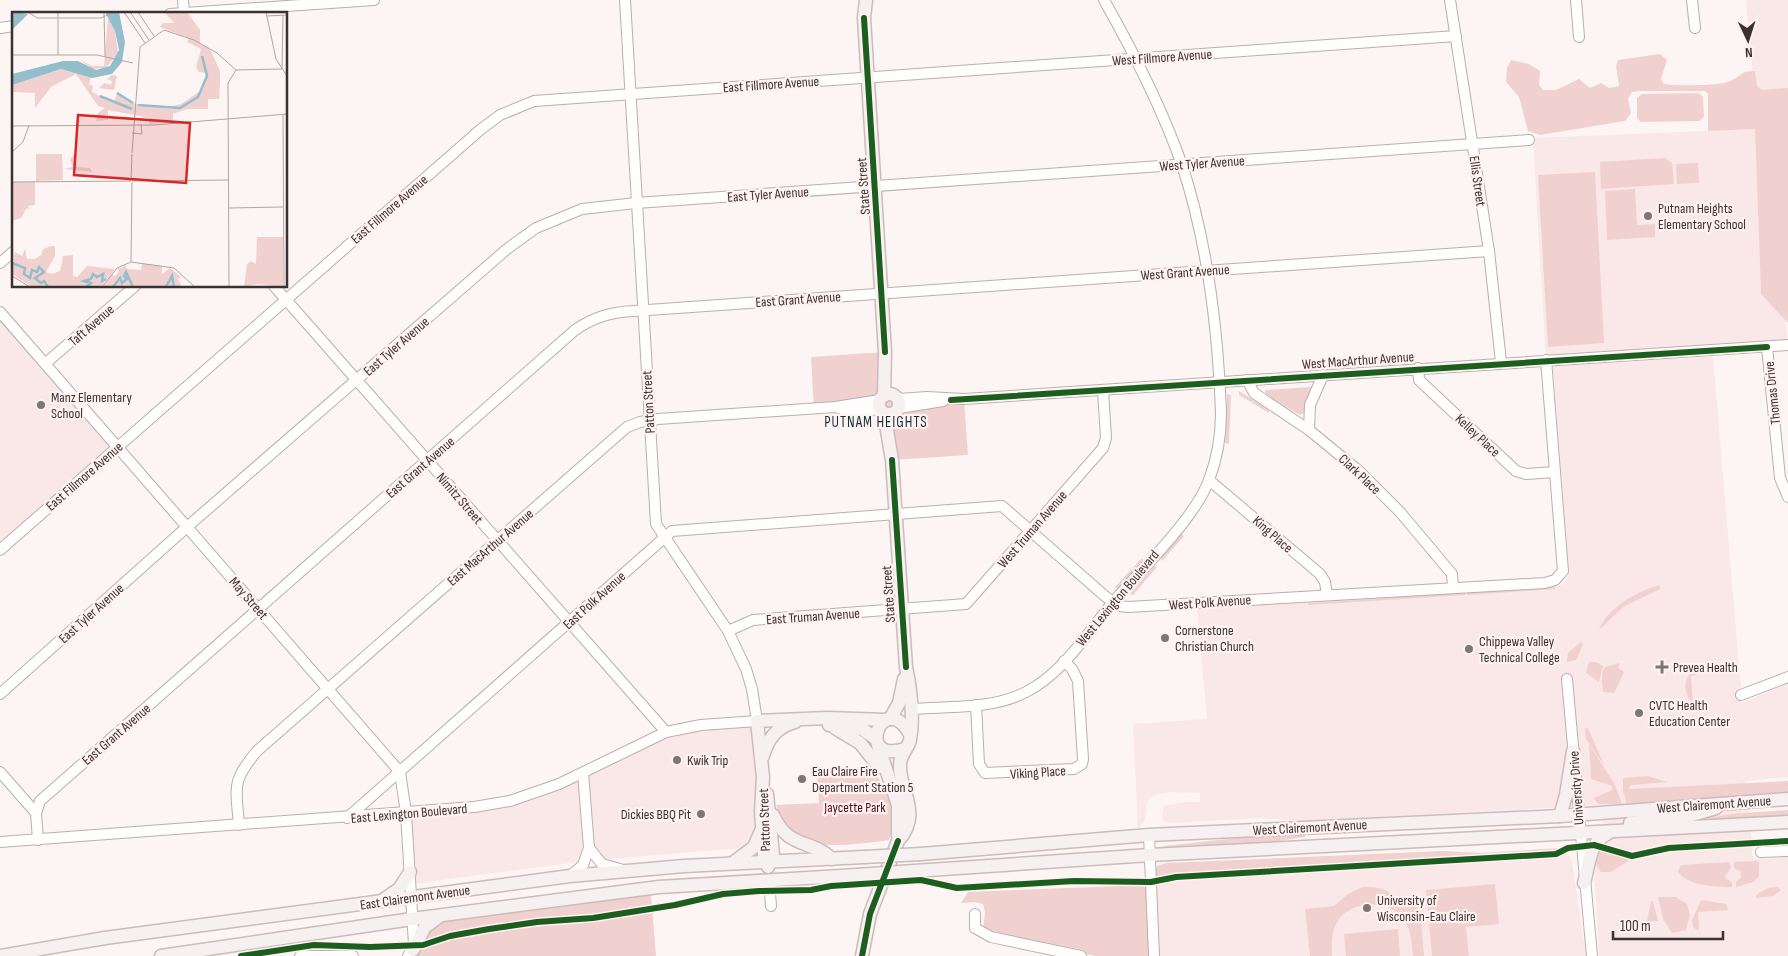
<svg xmlns="http://www.w3.org/2000/svg" width="1788" height="956" viewBox="0 0 1788 956" font-family="'Sofia Sans Condensed',sans-serif">
  <style>
    .built { fill: #f9e8e7 }
    .green { fill: #f0d1d0 }
    .lines { fill: none; stroke-linecap: round; stroke-linejoin: round }
    .minor-casing { stroke: #b7b0af; stroke-width: 12 }
    .major-casing { stroke: #cabcbb; stroke-width: 15 }
    .minor { stroke: #fffefd; stroke-width: 10 }
    .major { stroke: #f7f0f0; stroke-width: 12 }
    .major-bridge-casing { stroke: #cabcbb; stroke-width: 15; stroke-linecap: butt }
    .major-bridge { stroke: #f7f0f0; stroke-width: 12 }
    .cycleway-casing { stroke: #fff2f1; stroke-width: 9 }
    .cycleway { stroke: #1b5e20; stroke-width: 6 }
    .poi-dot { fill: #7e7675; stroke: #fff2f1; stroke-width: 2 }
    .labels { text-anchor: middle; stroke-width: 4.5; stroke-linejoin: round; paint-order: stroke }
    .street-label { font-size: 14px; fill: #3a3131; stroke: #fff2f1 }
    .poi-label { font-size: 14px; fill: #3a3131; stroke: #fff2f1; text-anchor: start }
    .park-label { font-size: 14px; fill: #500912; stroke: #fff2f1 }
    .neighbourhood-label { font-size: 15px; letter-spacing: 1px; fill: #12313a; stroke: #fff2f1 }
    .inset-river { fill: none; stroke: #94becc; stroke-width: 2.5 }
    .inset-road { fill: none; stroke: #aea7a6; stroke-width: 1 }
    .view { fill: #d62828; fill-opacity: 0.15; stroke: #d62828; stroke-width: 2.5 }
    .inset-edge { fill: none; stroke: #3a3131; stroke-width: 2.5 }
  </style>
  <rect width="100%" height="100%" fill="#fcf5f4"/>
  <g class="built">
    <path d="M1746 0H1788V97L1755 100Z"/>
    <path d="M1755 129 1761 294 1785 319 1788 345 1546 360 1533 138Z"/>
    <path d="M4 317 118 446 0 550V320Z"/>
    <path d="M1671 356 1680 359 1713 356 1742 703 1788 684V777L1747 781 1753 859 1788 857V956H1599L1594 865 1603 840 1602 805 1359 818 1301 821 1260 818 1171 823 1164 821 1162 817 1164 806 1185 802H1200V793L1170 792 1153 795 1147 802 1145 820 1138 830 1133 724 1207 719 1197 609 1554 587 1563 584 1568 577 1569 568 1553 368 1555 366 1661 359Z"/>
    <path d="M757 721 762 761 754 847 597 860 590 848 585 861 411 884 406 813 510 801 666 732Z"/>
    <path d="M1561 848 1566 849 1572 861 1586 956H1158L1154 879 1157 866 1161 865 1443 851 1481 853Z"/>
  </g>
  <g class="green">
    <path d="M1660 54 1667 60 1661 79 1664 84C1674 86 1722 86 1730 81 1742 76 1740 71 1755 71L1757 86 1762 90 1788 88V323L1761 294 1755 129 1708 131V94L1705 91H1640L1632 92 1628 99 1631 113 1625 121 1540 135 1528 131 1519 97 1506 82 1507 68 1511 60 1529 64 1540 71 1539 85 1543 90H1556L1579 79 1590 88 1601 83 1609 88 1619 86 1616 66 1618 60Z"/>
    <path d="M1699 93 1703 97 1704 117 1699 121 1641 122 1637 118V98L1642 94Z"/>
    <path d="M1665 158 1672 163 1674 184 1601 189 1600 162Z"/>
    <path d="M1698 163 1699 183 1677 184 1676 164Z"/>
    <path d="M1595 172 1604 343 1548 347 1538 175Z"/>
    <path d="M1635 189 1637 225 1655 224V237L1607 240 1605 191Z"/>
    <path d="M885 352 892 390 896 397 964 399 968 455 892 460 884 414 814 409 811 357Z"/>
    <path d="M1311 387 1304 413 1300 415 1266 395 1265 390Z"/>
    <path d="M1239 391 1269 410V413L1239 395Z"/>
    <path d="M1227 394 1231 395 1229 444 1225 443Z"/>
    <path d="M1181 534 1184 536 1162 561 1161 558Z"/>
    <path d="M1142 558 1143 560 1118 589 1115 587Z"/>
    <path d="M1154 566 1157 567 1133 595 1130 594Z"/>
    <path d="M1659 585 1660 589 1623 607 1599 630C1608 607 1637 592 1659 585Z"/>
    <path d="M1554 587 1555 589 1467 595 1468 592Z"/>
    <path d="M1465 593V595L1308 605 1309 603Z"/>
    <path d="M1581 642 1583 645 1576 660 1567 662 1568 653Z"/>
    <path d="M1589 662H1596L1603 666 1599 682 1586 673Z"/>
    <path d="M1620 663 1618 668 1624 672 1614 693 1603 692C1602 682 1600 676 1605 667Z"/>
    <path d="M1694 671 1697 675 1691 676 1693 702H1698L1695 705C1684 697 1681 678 1694 671Z"/>
    <path d="M1585 728H1588L1605 767 1586 739Z"/>
    <path d="M1589 744 1615 785 1622 804H1598L1594 798 1612 790V786L1591 779Z"/>
    <path d="M870 766C887 789 901 810 889 840 870 843 816 850 800 839 788 831 780 819 776 805L819 803 817 772Z"/>
    <path d="M1648 776 1667 782 1631 785 1628 789 1788 781V794L1627 804 1623 791V778Z"/>
    <path d="M1788 810V817L1655 827 1730 814Z"/>
    <path d="M1305 834V837L1252 845 1164 849V846L1246 837Z"/>
    <path d="M1599 847 1627 857 1628 861 1611 872H1601L1596 865Z"/>
    <path d="M1561 848 1560 852 1554 853 1180 874 1154 879 1157 866 1166 863 1443 851 1481 853Z"/>
    <path d="M1756 861 1759 862V876L1753 882 1736 887V882L1741 878 1740 871 1734 868V862Z"/>
    <path d="M1729 862 1731 868 1725 876 1726 879 1732 882V887C1717 887 1686 886 1678 871L1681 865Z"/>
    <path d="M1495 884 1499 924 1466 927 1469 956H1432L1426 890Z"/>
    <path d="M1147 885 1150 947 1148 956H1095L986 932 983 930 985 912 983 904 975 902 961 903 968 892Z"/>
    <path d="M1362 887C1372 887 1380 887 1389 892 1401 898 1406 908 1420 907L1424 956H1413C1412 943 1411 926 1401 916 1381 897 1343 902 1334 929 1331 938 1332 947 1332 956H1310L1305 909 1334 906 1348 894Z"/>
    <path d="M1778 887 1781 890 1773 896 1756 898V895L1768 888Z"/>
    <path d="M651 895 656 956H408L441 915Z"/>
    <path d="M1658 897H1676L1687 904 1690 915 1686 930 1672 933 1663 919Z"/>
    <path d="M1701 900 1726 904 1728 910 1698 912 1699 930H1697L1693 927 1692 920Z"/>
    <path d="M1651 901H1653L1658 921H1647Z"/>
    <path d="M1398 929 1400 956H1346L1344 934Z"/>
  </g>
  <g class="lines">
    <g class="minor-casing">
      <g id="minor">
        <path d="M183 0 184 14"/>
        <path d="M1450 0 1489 251 1501 362"/>
        <path d="M1576 0 1579 37"/>
        <path d="M1692 0 1695 28"/>
        <path d="M170 14 374 0"/>
        <path d="M0 28 14 26"/>
        <path d="M0 263 14 251"/>
        <path d="M274 286 666 732"/>
        <path d="M0 312 400 772 406 813 414 945 408 956"/>
        <path d="M1767 347 1780 478 1788 497"/>
        <path d="M46 363 135 286"/>
        <path d="M1418 368 1419 380 1516 471 1526 474 1555 472"/>
        <path d="M1247 380 1254 393 1309 430 1359 471 1400 512 1452 574 1453 588"/>
        <path d="M898 399 927 397 964 399 1788 345"/>
        <path d="M838 408 853 411 880 410"/>
        <path d="M899 408 943 401"/>
        <path d="M1309 430 1310 405 1323 375"/>
        <path d="M1209 480 1320 574 1325 582 1327 595"/>
        <path d="M0 550 480 130 500 115 534 101 1456 36"/>
        <path d="M728 631 753 620 966 604 1103 448 1106 438 1103 390"/>
        <path d="M1567 679 1592 956"/>
        <path d="M0 694 187 527 507 249 536 228 582 209 636 203 1529 140"/>
        <path d="M1741 695 1788 677"/>
        <path d="M976 705 979 764 985 773 1074 769 1082 764 1083 759 1078 681 1072 669 1064 661"/>
        <path d="M911 709C949 706 991 710 1026 692 1064 673 1089 630 1115 600 1143 568 1195 518 1209 480 1217 459 1221 436 1221 413 1218 330 1208 244 1182 165 1162 108 1134 53 1104 0"/>
        <path d="M0 772 36 813 38 840"/>
        <path d="M36 813 40 801 575 330C594 317 611 312 634 311L1489 251"/>
        <path d="M347 818 672 531 1002 506 1106 597 1120 606 1128 607 1545 583 1555 580 1563 571 1546 360"/>
        <path d="M239 825C236 787 231 782 257 751L627 427 640 422 658 419 835 407 880 400"/>
        <path d="M1149 835 1154 956"/>
        <path d="M0 842 474 807 510 801 559 784 666 732 701 725 757 721 752 689 746 669 728 631 656 524 625 0"/>
        <path d="M589 848 602 864 620 869"/>
        <path d="M1761 852 1788 851"/>
        <path d="M570 876 583 865 589 848 583 773"/>
        <path d="M769 880 771 906"/>
        <path d="M975 914V928L991 937 1081 956"/>
        <path d="M300 956H353"/>
      </g>
    </g>
    <g class="major-casing">
      <g id="major">
        <path d="M866 0 864 18 885 352 884 396"/>
        <circle cx="889" cy="404" r="10"/>
        <path d="M890 719 899 703 904 679"/>
        <path d="M829 725 862 729 875 738"/>
        <path d="M835 728 860 743 879 767"/>
        <path d="M878 745 898 805V836"/>
        <path d="M905 749C853 765 883 687 910 734"/>
        <path d="M763 756C768 738 777 727 795 722"/>
        <path d="M767 794 773 855 768 861"/>
        <path d="M773 815C789 850 810 838 832 859"/>
        <path d="M1560 816 1566 795 1573 751"/>
        <path d="M1630 823 1692 815 1716 808"/>
        <path d="M921 854 1149 835 1560 816 1788 799"/>
        <path d="M734 862 754 847 761 831"/>
        <path d="M768 867V861L764 855 761 811 763 777 757 721 827 718 886 720"/>
        <path d="M914 871 1150 855 1788 822"/>
        <path d="M1584 883C1589 866 1589 842 1607 834"/>
        <path d="M383 900 399 889 410 872"/>
        <path d="M413 950 425 927 440 916"/>
        <path d="M0 956 105 938 570 876 684 866 864 857"/>
        <path d="M161 956 412 919 659 887 857 875"/>
        <path d="M862 956 870 914 898 841C923 813 899 792 900 765 900 754 908 749 910 740 914 718 911 689 906 667L892 460 884 413"/>
      </g>
    </g>
    <use href="#minor" class="minor"/>
    <use href="#major" class="major"/>
    <g class="major-bridge-casing">
      <g id="major-bridge">
        <path d="M864 857 921 854"/>
        <path d="M857 875 914 871"/>
      </g>
    </g>
    <use href="#major-bridge" class="major-bridge"/>
    <g class="cycleway-casing">
      <g id="cycleway">
        <path d="M864 18 885 352"/>
        <path d="M951 400 1767 347"/>
        <path d="M892 460 906 667"/>
        <path d="M241 956 314 945 370 947 423 945 450 936 489 929 537 922 593 918 675 905 723 894 759 891 811 890 831 886 921 880 957 888 1074 881 1151 882 1176 877 1556 854 1568 848 1594 845 1632 856 1669 848 1788 841"/>
        <path d="M862 956 870 914 898 841"/>
      </g>
    </g>
    <use href="#cycleway" class="cycleway"/>
  </g>
  <g class="poi-dot">
    <circle cx="1648" cy="216" r="5"/>
    <circle cx="41" cy="405" r="5"/>
    <circle cx="1165" cy="638" r="5"/>
    <circle cx="1469" cy="649" r="5"/>
    <path d="M1659.5 659.5h5v5h5v5h-5v5h-5v-5h-5v-5h5z"/>
    <circle cx="1639" cy="713" r="5"/>
    <circle cx="677" cy="760" r="5"/>
    <circle cx="802" cy="779" r="5"/>
    <circle cx="701" cy="814" r="5"/>
    <circle cx="1367" cy="908" r="5"/>
  </g>
  <g class="labels">
    <g class="street-label">
      <text transform="translate(1162 57) rotate(-4)" y="5">West Fillmore Avenue</text>
      <text transform="translate(771 84) rotate(-4)" y="5">East Fillmore Avenue</text>
      <text transform="translate(1202 163) rotate(-4)" y="5">West Tyler Avenue</text>
      <text transform="translate(1478 181) rotate(82)" y="5">Ellis Street</text>
      <text transform="translate(863 186) rotate(-94)" y="5">State Street</text>
      <text transform="translate(768 194) rotate(-4)" y="5">East Tyler Avenue</text>
      <text transform="translate(389 209) rotate(-41)" y="5">East Fillmore Avenue</text>
      <text transform="translate(1185 272) rotate(-4)" y="5">West Grant Avenue</text>
      <text transform="translate(798 299) rotate(-4)" y="5">East Grant Avenue</text>
      <text transform="translate(91 325) rotate(-41)" y="5">Taft Avenue</text>
      <text transform="translate(396 346) rotate(-41)" y="5">East Tyler Avenue</text>
      <text transform="translate(1358 360) rotate(-4)" y="5">West MacArthur Avenue</text>
      <text transform="translate(1772 393) rotate(-96)" y="5">Thomas Drive</text>
      <text transform="translate(648 402) rotate(-93)" y="5">Patton Street</text>
      <text transform="translate(1478 435) rotate(43)" y="5">Kelley Place</text>
      <text transform="translate(420 467) rotate(-41)" y="5">East Grant Avenue</text>
      <text transform="translate(1360 474) rotate(43)" y="5">Clark Place</text>
      <text transform="translate(84 476) rotate(-41)" y="5">East Fillmore Avenue</text>
      <text transform="translate(460 498) rotate(49)" y="5">Nimitz Street</text>
      <text transform="translate(1032 529) rotate(-49)" y="5">West Truman Avenue</text>
      <text transform="translate(1273 534) rotate(41)" y="5">King Place</text>
      <text transform="translate(490 547) rotate(-41)" y="5">East MacArthur Avenue</text>
      <text transform="translate(888 594) rotate(-94)" y="5">State Street</text>
      <text transform="translate(249 598) rotate(49)" y="5">May Street</text>
      <text transform="translate(1117 598) rotate(-50)" y="5">West Lexington Boulevard</text>
      <text transform="translate(594 600) rotate(-42)" y="5">East Polk Avenue</text>
      <text transform="translate(1210 602) rotate(-4)" y="5">West Polk Avenue</text>
      <text transform="translate(91 613) rotate(-42)" y="5">East Tyler Avenue</text>
      <text transform="translate(813 616) rotate(-4)" y="5">East Truman Avenue</text>
      <text transform="translate(116 734) rotate(-41)" y="5">East Grant Avenue</text>
      <text transform="translate(1038 772) rotate(-4)" y="5">Viking Place</text>
      <text transform="translate(1576 788) rotate(-94)" y="5">University Drive</text>
      <text transform="translate(1714 804) rotate(-4)" y="5">West Clairemont Avenue</text>
      <text transform="translate(409 813) rotate(-5)" y="5">East Lexington Boulevard</text>
      <text transform="translate(764 820) rotate(-92)" y="5">Patton Street</text>
      <text transform="translate(1310 827) rotate(-3)" y="5">West Clairemont Avenue</text>
      <text transform="translate(415 897) rotate(-8)" y="5">East Clairemont Avenue</text>
    </g>
    <g class="poi-label">
      <text x="1658" y="213">Putnam Heights<tspan x="1658" dy="16">Elementary School</tspan></text>
      <text x="51" y="402">Manz Elementary<tspan x="51" dy="16">School</tspan></text>
      <text x="1175" y="635">Cornerstone<tspan x="1175" dy="16">Christian Church</tspan></text>
      <text x="1479" y="646">Chippewa Valley<tspan x="1479" dy="16">Technical College</tspan></text>
      <text x="1673" y="672">Prevea Health</text>
      <text x="1649" y="710">CVTC Health<tspan x="1649" dy="16">Education Center</tspan></text>
      <text x="687" y="765">Kwik Trip</text>
      <text x="812" y="776">Eau Claire Fire<tspan x="812" dy="16">Department Station 5</tspan></text>
      <text x="691" y="819" text-anchor="end">Dickies BBQ Pit</text>
      <text x="1377" y="905">University of<tspan x="1377" dy="16">Wisconsin-Eau Claire</tspan></text>
    </g>
    <g class="park-label">
      <text x="855" y="812">Jaycette Park</text>
    </g>
    <g class="neighbourhood-label">
      <text x="876" y="427">PUTNAM HEIGHTS</text>
    </g>
  </g>
  <g transform="translate(12 12)">
    <rect width="275" height="275" fill="#fcf5f4"/>
    <path d="M152 0H175L188 18V31L198 37 208 59V72L207 87H196V97H175L161 102V110L137 112V106L96 98V108L84 109 86 101 93 96 86 94 64 62 39 75 23 96V81L0 80V73L49 57 79 65 77 72 81 74 80 80 102 91 105 80 124 92 157 95 169 92 191 77 195 61 187 60 184 55 189 37 175 30 177 26 148 15 151 11H162ZM96 5 103 19 106 41 94 56 81 57 68 48 80 54H92ZM100 63 105 64 102 78 87 76 92 71 99 73 100 69 95 67ZM24 142H50L51 168 24 169ZM62 142 65 155 78 156 80 160 52 157 61 155 58 148ZM0 170H23V193L16 194 18 198 15 196 9 206 0 209ZM245 225H271V275L245 272 232 275 235 252 239 249 244 252ZM39 234H43V244L34 260 40 262 48 259 51 244 61 243V264L65 265 75 254 103 257 89 275H20L0 262 3 240 10 244 13 237 15 247H23L29 243 31 237ZM130 251 150 254V262L158 256 169 265 166 267 170 275H91L100 262 103 264 107 260 106 256H111L113 252 115 257 129 258Z" fill="#f0d1d0"/>
    <path d="M2 0 16 2 0 18V2ZM93 0H107L113 30 110 50 100 62 80 66 49 57 0 73V62L51 49H66L84 58 98 54 107 38 103 19Z" fill="#94becc"/>
    <path class="inset-river" d="M105 81 121 91M88 84 120 97M126 93 168 96 186 85 195 64 190 44M0 251 13 256 12 262 18 266 20 258 25 260 27 255 32 260 23 266 29 271 32 269 36 275M74 275 79 271 72 269 79 267 81 262 85 265 91 262 90 269 94 267M101 275 108 266 110 271 115 267 112 264 114 260 121 275M154 275 160 264 162 275"/>
    <path class="inset-road" d="M16 0 25 6H89L102 0M46 0V43M92 0 93 44M112 0 133 31M118 0 137 28M126 0 142 24M254 0 264 47 275 64M254 4 275 3M0 43H85L121 51M270 57 271 3M271 102 272 275M0 114 142 113 275 102M120 121 130 122 129 112M0 140 11 130 17 113M120 141 128 35 152 18 182 28 205 41 224 58 270 57M119 169 120 142M120 169 217 168M0 170 119 169M120 170 119 250 162 256 183 275M217 196 271 195M0 264 18 275M90 275 105 256 119 250M217 275 216 71 224 58"/>
    <path class="view" d="M66 103 178 111 174 171 62 163Z"/>
    <rect width="275" height="275" class="inset-edge"/>
  </g>
  <g transform="translate(1748 40) rotate(176)" stroke="#fff2f1" stroke-width="4" paint-order="stroke">
  <path d="M0-4L9 19L0 12L-9 19Z" fill="#3a3131"/>
  <text y="-8" font-size="14" font-weight="bold" text-anchor="middle" fill="#3a3131">N</text>
  </g>
  <path d="M1613 931v8h110v-8" fill="none" stroke="#3a3131" stroke-width="2.5"/>
  <text x="1620" y="931" font-size="15" fill="#3a3131" stroke="#fff2f1" stroke-width="4" paint-order="stroke">100 m</text>
</svg>
